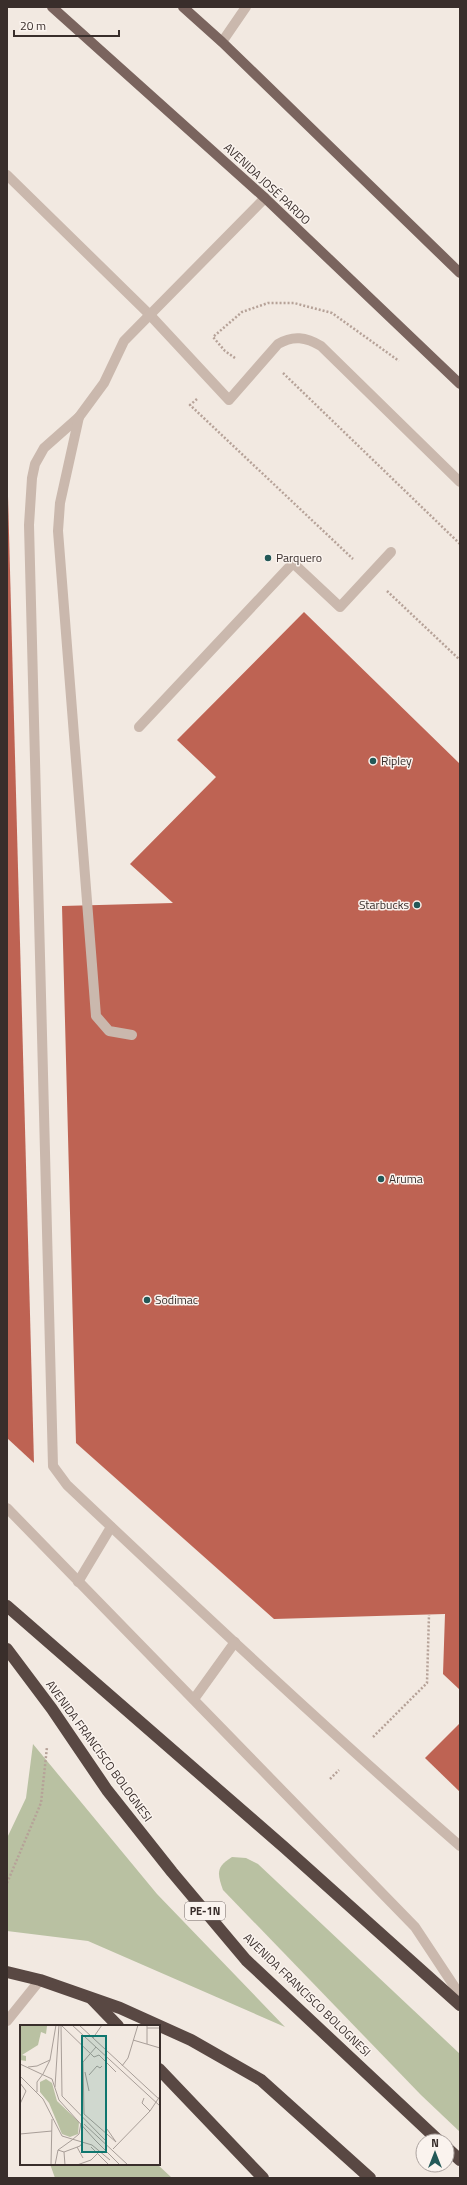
<svg xmlns="http://www.w3.org/2000/svg" width="467" height="2185" viewBox="0 0 467 2185" font-family="'Titillium Web',sans-serif">
  <style>
    .green { fill: #b9c1a2 }
    .building { fill: #be6353 }
    .lines { fill: none; stroke-linecap: round; stroke-linejoin: round }
    .path { stroke: #b6a298; stroke-width: 2.5; stroke-dasharray: 2 2; stroke-linecap: butt }
    .minor { stroke: #cab8ad; stroke-width: 10 }
    .major { stroke: #7a645e; stroke-width: 10 }
    .highway { stroke: #594843; stroke-width: 12 }
    .poi-dot { fill: #235857; stroke: #faf3ee; stroke-width: 1.5 }
    .labels { text-anchor: middle; stroke-width: 3; stroke-linejoin: round; paint-order: stroke }
    .shield { fill: #faf3ee; stroke: #736966; stroke-width: 1 }
    .shield-label { font-size: 11px; font-weight: bold; fill: #392e2b }
    .street-label { font-size: 12px; fill: #392e2b; stroke: #faf3ee }
    .poi-label { font-size: 12px; fill: #392e2b; stroke: #faf3ee; text-anchor: start }
    .inset-road { fill: none; stroke: #a89e98; stroke-width: 1 }
    .view { fill: #0f766e; fill-opacity: 0.15; stroke: #0f766e; stroke-width: 2 }
    .inset-edge { fill: none; stroke: #392e2b; stroke-width: 2 }
  </style>
  <rect width="100%" height="100%" fill="#f2e9e1"/>
  <g class="green">
    <path d="M33 1744 157 1894 285 2027 88 1941 7 1931V1838L26 1798Z"/>
    <path d="M232 1857 246 1858 258 1864 460 2054V2132L421 2095 223 1890C217 1873 216 1867 232 1857Z"/>
    <path d="M50 2164H157L172 2178H55Z"/>
  </g>
  <g class="building">
    <path d="M7 496H8L34 1463 7 1438Z"/>
    <path d="M304 612 460 764V1690L443 1674 445 1614 274 1619 76 1443 62 906 173 903 130 864 216 777 177 740Z"/>
    <path d="M460 1723V1792L425 1758Z"/>
  </g>
  <g class="lines">
    <g class="path">
      <path d="M235 358 225 351 213 337 242 312 268 303H294L332 313 399 361"/>
      <path d="M283 373 460 544"/>
      <path d="M197 399 190 405 353 559"/>
      <path d="M387 591 460 660"/>
      <path d="M373 1737 427 1683 429 1615"/>
      <path d="M330 1779 339 1770"/>
      <path d="M7 1883 41 1803 47 1747"/>
    </g>
    <g class="minor">
      <path d="M222 42 246 7"/>
      <path d="M7 175 149 314 229 400 278 344C293 335 306 337 321 346L460 482"/>
      <path d="M265 198 124 341 104 383 79 417 44 448 35 464 32 478 29 525 53 1466 67 1485C196 1607 326 1729 460 1846"/>
      <path d="M79 417 60 503 58 531 96 1016 109 1031 132 1035"/>
      <path d="M139 727 293 563 340 607 391 552"/>
      <path d="M7 1508 415 1927 460 1995"/>
      <path d="M78 1582 111 1527"/>
      <path d="M194 1699 235 1642"/>
      <path d="M7 2021 40 1980"/>
    </g>
    <g class="major">
      <path d="M52 7 265 198 460 384"/>
      <path d="M183 7 222 42 460 273"/>
    </g>
    <g class="highway">
      <path d="M7 1606 285 1848 460 2005"/>
      <path d="M7 1649 52 1709 107 1790 172 1872 246 1960 439 2141"/>
      <path d="M7 1972 40 1980 120 2008 191 2040 261 2080 370 2178"/>
      <path d="M92 1999 118 2026"/>
      <path d="M159 2069 263 2178"/>
      <path d="M447 2148 460 2160"/>
    </g>
  </g>
  <g class="poi-dot">
    <circle cx="268" cy="558" r="4"/>
    <circle cx="373" cy="761" r="4"/>
    <circle cx="417" cy="905" r="4"/>
    <circle cx="381" cy="1179" r="4"/>
    <circle cx="147" cy="1300" r="4"/>
  </g>
  <g class="labels">
    <rect class="shield" x="185" y="1902" width="40" height="18" rx="3"/>
    <g class="shield-label">
      <text x="205" y="1915">PE-1N</text>
    </g>
    <g class="street-label">
      <text transform="translate(267 184) rotate(43)" y="4">AVENIDA JOSÉ PARDO</text>
      <text transform="translate(99 1751) rotate(54)" y="4">AVENIDA FRANCISCO BOLOGNESI</text>
      <text transform="translate(307 1995) rotate(44)" y="4">AVENIDA FRANCISCO BOLOGNESI</text>
    </g>
    <g class="poi-label">
      <text x="276" y="562">Parquero</text>
      <text x="381" y="765">Ripley</text>
      <text x="409" y="909" text-anchor="end">Starbucks</text>
      <text x="389" y="1183">Aruma</text>
      <text x="155" y="1304">Sodimac</text>
    </g>
  </g>
  <g transform="translate(20 2025)">
    <rect width="140" height="140" fill="#f2e9e1"/>
    <path d="M0 0 27 1 26 9 21 7 18 20 2 30 6 31V36L0 35ZM26 54 32 58 37 76 59 97 58 109 50 112 42 109 29 78 20 67V57Z" fill="#b9c1a2"/>
    <path class="inset-road" d="M41 0 42 71 85 115M41 0 74 32 79 30 96 47M52 0 140 81M59 0 140 75M127 0V19M127 3H140M73 13 82 0M113 15 140 23M76 22 63 37 64 89 96 117M0 39 32 54 39 75 75 115 100 140M102 41 108 33 118 0M8 42 17 41 30 35M65 47 69 66M23 49 30 35 36 0M69 50 77 41 80 43 82 41M0 51 23 74 42 111 72 120 90 135M0 58 6 66 0 79M35 62 39 0M17 67V57L23 49M124 73 122 78 130 86M64 99 108 140M87 104 96 117M0 109 32 106M52 115 59 109 61 98M57 122 63 133M71 122 89 140M93 124 130 86 140 71M38 125 44 127 60 121 63 117M44 127 45 140M31 140 32 94M35 140 38 125 52 115M57 140 71 135 77 129"/>
    <path class="view" d="M62 11H86V127H62Z"/>
    <rect width="140" height="140" class="inset-edge"/>
  </g>
  <rect width="467" height="2185" fill="none" stroke="#392e2b" stroke-width="16"/>
  <g transform="translate(435 2153)"><circle r="19" fill="#faf3ee" stroke="#ada4a0"/>
  <path d="M0-3L7 15L0 10L-7 15Z" fill="#235857"/>
  <text y="-6" font-size="11" font-weight="bold" text-anchor="middle" fill="#392e2b">N</text>
  </g>
  <path d="M14 30v6h105v-6" fill="none" stroke="#392e2b" stroke-width="2"/>
  <text x="20" y="30" font-size="12" fill="#392e2b" stroke="#faf3ee" stroke-width="3" paint-order="stroke">20 m</text>
</svg>
